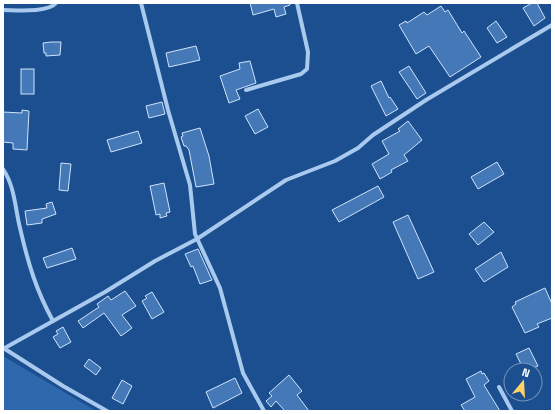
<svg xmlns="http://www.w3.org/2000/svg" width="555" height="414" viewBox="0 0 555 414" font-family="'Space Grotesk',sans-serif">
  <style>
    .green { fill: #2e69ad }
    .building { fill: #4478b7; stroke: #cfe3fa }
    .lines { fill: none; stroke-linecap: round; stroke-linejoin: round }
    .minor { stroke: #a9c9ee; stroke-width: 4 }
  </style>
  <rect width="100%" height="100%" fill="#1b4f8f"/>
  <path class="green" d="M3 356 96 411H3Z"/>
  <g class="building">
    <path d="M250 3H290V5L284 7 286 14 276 17 274 9 253 15Z"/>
    <path d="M532 3H537L545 18 534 26 523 8Z"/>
    <path d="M441 6 445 12 448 10 462 33 464 31 481 57 450 77 429 46 416 54 399 25 406 21 407 23 424 12 427 15Z"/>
    <path d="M496 21 507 37 497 43 487 28Z"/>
    <path d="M51 42H61L60 55 46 56V53H44L43 43Z"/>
    <path d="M196 46 200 60 169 67 166 53Z"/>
    <path d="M250 61 256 83 236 90 240 99 229 103 220 76 240 69 239 63Z"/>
    <path d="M409 66 426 93 417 99 399 72Z"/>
    <rect x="21" y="69" width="13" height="25"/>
    <path d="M381 81 389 98 390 97 398 109 386 116 371 86Z"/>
    <path d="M162 102 165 114 149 118 146 106Z"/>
    <path d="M258 109 268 127 255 134 245 116Z"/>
    <path d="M22 110 29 111 27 150 13 149V143L3 142V112L22 113Z"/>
    <path d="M408 121 422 140 404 155 408 161 391 170 392 172 380 179 372 164 389 154 382 141 400 131 398 129Z"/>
    <path d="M200 128 209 156 214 184 196 187 189 150 186 146H184L181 137 183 136 182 133Z"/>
    <path d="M138 131 142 143 111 152 107 140Z"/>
    <path d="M497 162 504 174 478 189 471 177Z"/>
    <path d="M61 163 71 164 68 191 59 190Z"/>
    <path d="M164 183 170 212 166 213 167 216 160 218V214L156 215 150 186Z"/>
    <path d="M378 186 384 197 339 222 332 210Z"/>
    <path d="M52 202 56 214 42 219V223L27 225 25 211 47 208 46 204Z"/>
    <path d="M408 215 434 272 418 279 393 222Z"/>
    <path d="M484 222 494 232 478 245 469 234Z"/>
    <path d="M72 248 76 259 47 268 43 258Z"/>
    <path d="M198 249 212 280 200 284 193 266 191 267 185 254Z"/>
    <path d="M501 252 508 267 484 282 475 269Z"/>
    <path d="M545 288 552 304V318L537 324 539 327 525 333 512 307 516 304 515 302Z"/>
    <path d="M125 291 136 306 122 315 132 328 121 336 104 313 83 328 78 321 99 307 97 304 108 296 111 300Z"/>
    <path d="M152 292 164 312 152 319 142 301 147 298 145 296Z"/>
    <path d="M63 327 71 342 60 348 53 337 58 334 56 331Z"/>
    <path d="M529 348 538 366 529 370H524L516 354Z"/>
    <path d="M89 359 101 368 96 375 84 366Z"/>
    <path d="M481 371 482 374 484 373 489 381 484 385 500 411H465L461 405 475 397 466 379Z"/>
    <path d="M289 375 302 391 297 395 309 411H285L276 401 271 407 266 401 272 396 269 393Z"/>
    <path d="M235 378 242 393 213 408 206 392Z"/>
    <path d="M122 380 132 386 123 404 112 398Z"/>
  </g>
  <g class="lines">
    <g class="minor">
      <path d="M141 3 168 110 190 185 195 234 220 288 243 373 264 411"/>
      <path d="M3 10C15 10 48 13 56 3"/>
      <path d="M246 90 301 74 307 69 308 52 297 3"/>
      <path d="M3 169C15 187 15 208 20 228 28 263 36 290 53 321"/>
      <path d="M3 349 105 292 155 261 197 239 286 180 335 161 358 148 373 135 426 100 552 25"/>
      <path d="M5 349 63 386 107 411"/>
      <path d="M499 387 512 411"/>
    </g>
  </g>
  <rect width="555" height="414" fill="none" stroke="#ffffff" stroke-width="8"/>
  <g transform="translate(523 382) rotate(18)"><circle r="19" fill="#1b4f8f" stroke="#7695bc"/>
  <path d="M0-3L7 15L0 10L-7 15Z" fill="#ffd166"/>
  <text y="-6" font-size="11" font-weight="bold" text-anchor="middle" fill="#ffffff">N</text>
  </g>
</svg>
